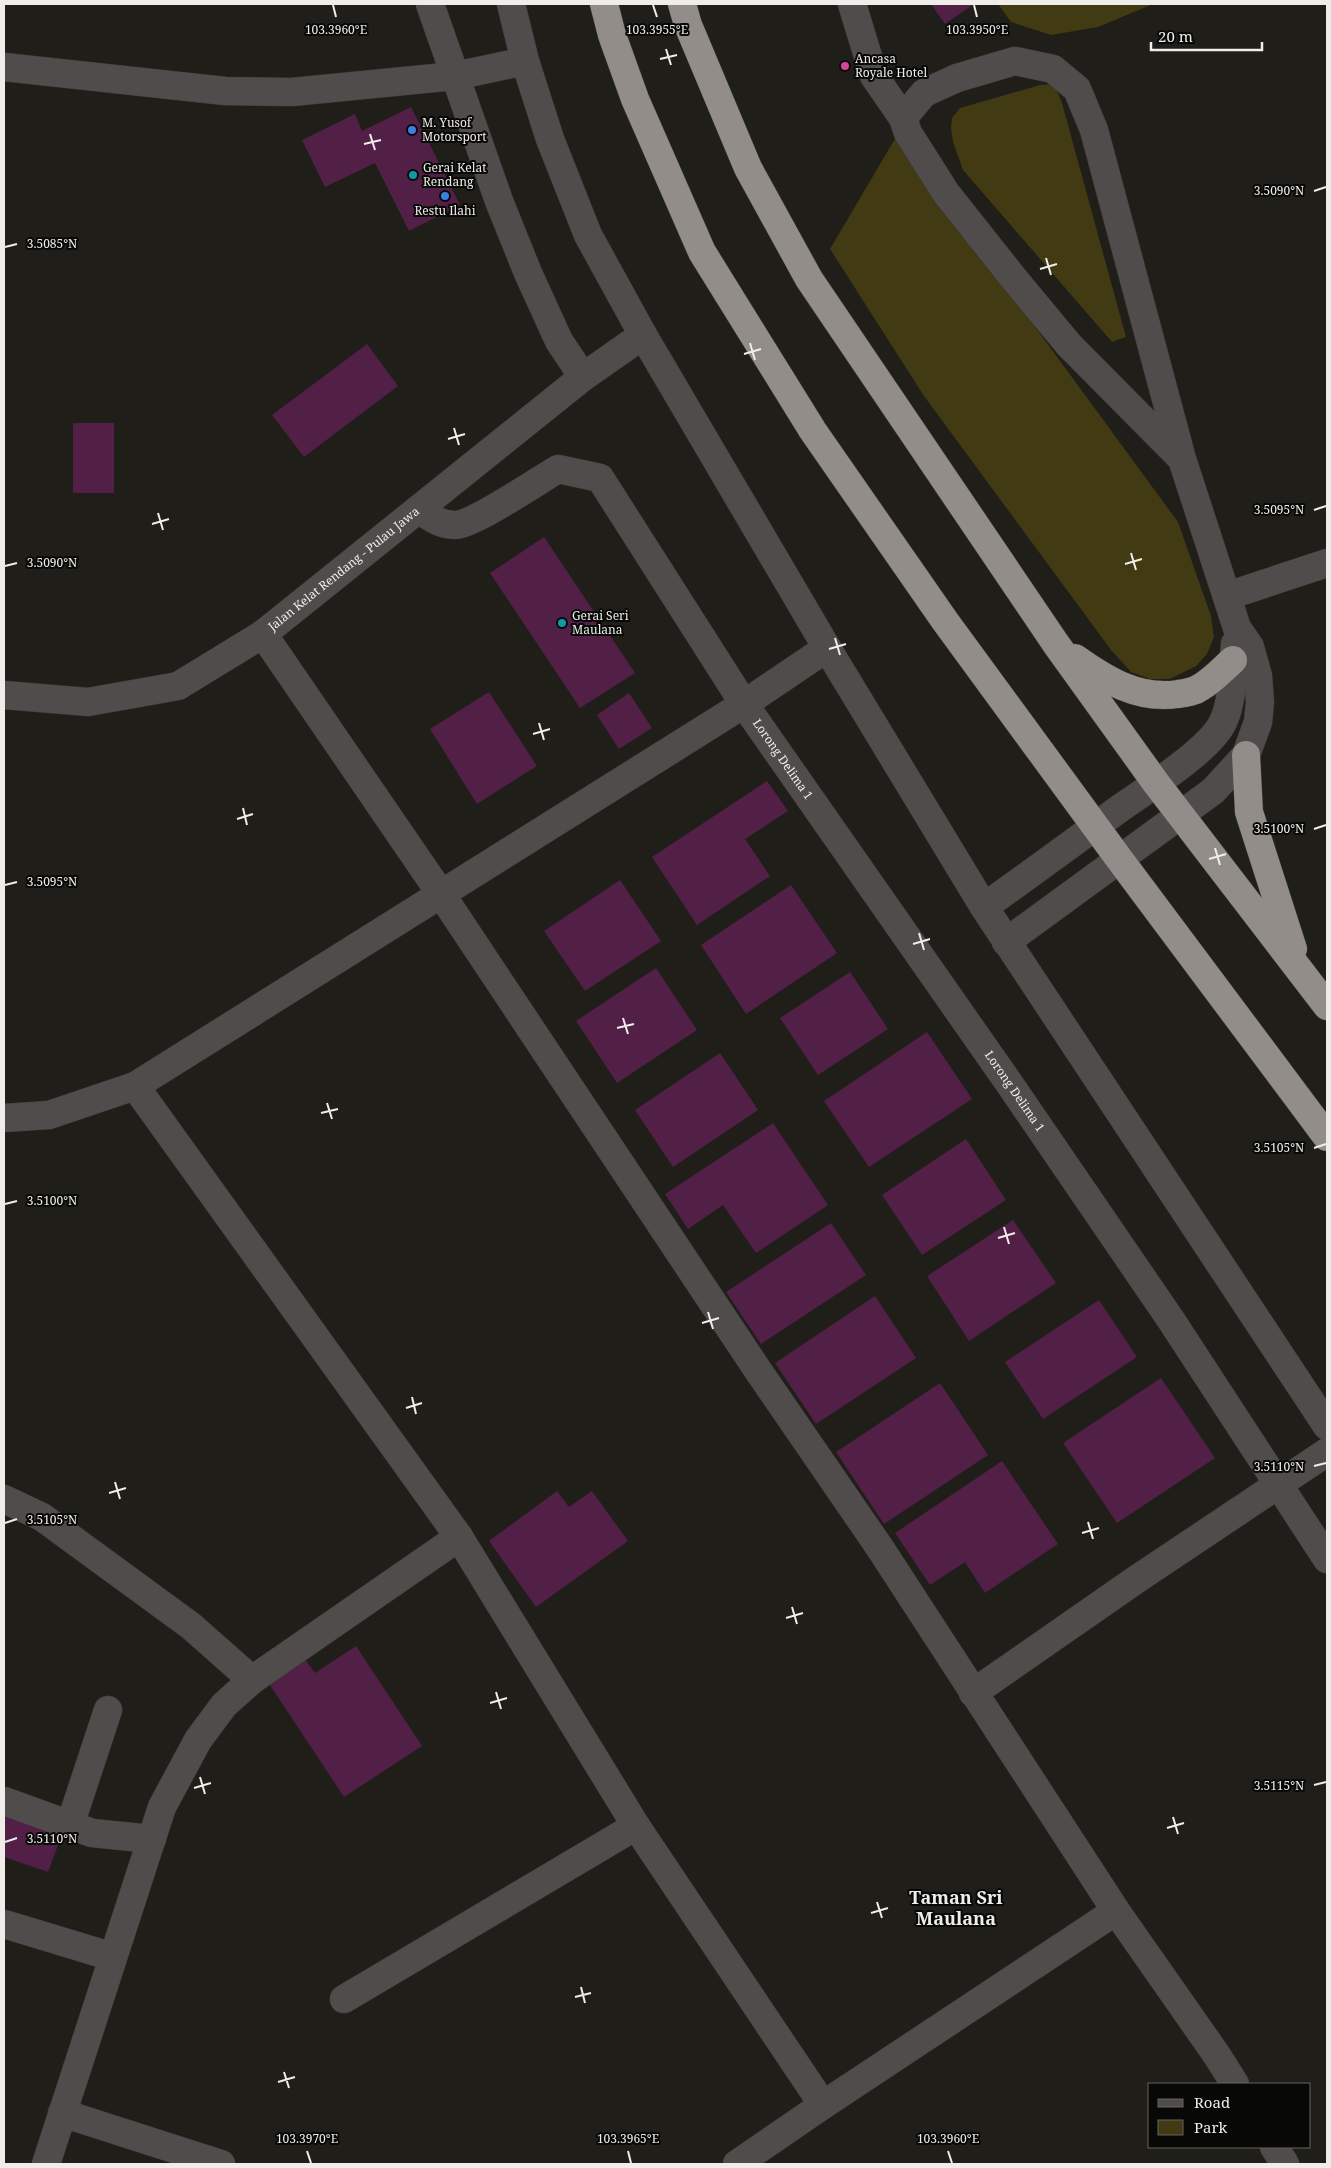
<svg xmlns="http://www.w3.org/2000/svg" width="1331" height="2168" viewBox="0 0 1331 2168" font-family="'Noto Serif',serif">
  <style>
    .green { fill: #413a12 }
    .building { fill: #521f47 }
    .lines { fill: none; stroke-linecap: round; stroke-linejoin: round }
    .minor-casing { stroke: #3c3b36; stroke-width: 29 }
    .highway-casing { stroke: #3c3b36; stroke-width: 29 }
    .minor { stroke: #4f4c4b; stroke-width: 28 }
    .highway { stroke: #928d89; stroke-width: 28 }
    .ticks { fill: none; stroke: #eeedea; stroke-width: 2 }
    .hotel-dot { fill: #d1479c; stroke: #080806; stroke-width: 2 }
    .shop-dot { fill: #3f7fe0; stroke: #080806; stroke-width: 2 }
    .culture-dot { fill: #0f9aa8; stroke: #080806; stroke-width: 2 }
    .labels { text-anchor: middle; stroke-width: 4; stroke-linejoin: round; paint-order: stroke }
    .poi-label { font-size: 12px; fill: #eeedea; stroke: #080806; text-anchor: start }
    .street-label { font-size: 12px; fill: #eeedea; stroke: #080806 }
    .district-label { font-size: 18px; font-weight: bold; fill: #eeedea; stroke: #080806 }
    .ticks-label { font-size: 12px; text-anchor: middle; fill: #eeedea; stroke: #080806; stroke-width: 4; stroke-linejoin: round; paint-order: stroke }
  </style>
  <rect width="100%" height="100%" fill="#1f1e19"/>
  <g class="green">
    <path d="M998 4H1153L1098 27 1051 35 1011 22Z"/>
    <path d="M1052 84 1058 93 1062 103 1126 337 1112 342 963 170 953 142 951 128 952 118 960 108 1040 85Z"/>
    <path d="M896 137 1178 522 1211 616 1214 637 1207 654 1196 666 1174 677 1169 679H1150L1131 672 1111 650 924 396 830 249Z"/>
  </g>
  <g class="building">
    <path d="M931 4H974L945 24Z"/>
    <path d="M411 107 460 205 409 231 375 163 325 187 302 140 355 114 362 131Z"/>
    <path d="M367 344 398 386 304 457 272 415Z"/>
    <rect x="73" y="423" width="41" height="70"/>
    <path d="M544 537 635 673 580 708 490 573Z"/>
    <path d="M489 692 537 766 477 804 430 729Z"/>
    <path d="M629 693 652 728 619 749 597 715Z"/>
    <path d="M767 781 788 811 745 839 770 876 697 925 652 857Z"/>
    <path d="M620 880 661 941 585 991 544 931Z"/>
    <path d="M791 885 837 953 746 1014 701 945Z"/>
    <path d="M656 968 697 1030 617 1083 576 1021Z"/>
    <path d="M850 972 888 1029 818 1075 780 1018Z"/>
    <path d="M927 1032 972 1099 869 1167 824 1101Z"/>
    <path d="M720 1053 758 1110 673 1167 635 1110Z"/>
    <path d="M773 1123 828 1205 756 1253 723 1205 688 1229 665 1194Z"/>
    <path d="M966 1139 1006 1200 922 1255 882 1195Z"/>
    <path d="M1013 1220 1056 1283 969 1341 927 1276Z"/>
    <path d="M831 1223 866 1275 761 1344 726 1292Z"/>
    <path d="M875 1296 916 1358 816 1424 775 1363Z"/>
    <path d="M1099 1300 1137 1357 1043 1419 1005 1362Z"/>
    <path d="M1161 1378 1215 1458 1117 1523 1063 1443Z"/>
    <path d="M940 1383 988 1455 884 1524 836 1452Z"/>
    <path d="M1002 1461 1058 1544 985 1593 965 1562 930 1585 895 1533Z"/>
    <path d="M557 1491 569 1507 592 1491 628 1541 536 1607 489 1541Z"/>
    <path d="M356 1646 422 1746 344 1797 268 1682 304 1658 315 1673Z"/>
    <path d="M4 1808 64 1829 48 1872 4 1857Z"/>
  </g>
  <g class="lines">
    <g class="minor-casing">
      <g id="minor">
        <path d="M430 4 499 201 528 273 559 341 583 377"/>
        <path d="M511 4 525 61 550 139 588 235 643 335 827 648 984 907 1327 1426"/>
        <path d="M852 4 874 76 903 118"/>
        <path d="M4 67 225 91 292 92 455 76 525 61"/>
        <path id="s1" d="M420 510C431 518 441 525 455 525 473 525 539 480 558 469L600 478 744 704 1011 1086 1171 1320 1327 1559"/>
        <path d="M1227 596 1327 563"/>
        <path d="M263 634 441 894 757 1369 880 1548 1116 1911 1216 2054 1235 2084"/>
        <path id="s2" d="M4 695 88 702 178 686 263 634 583 377 643 335"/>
        <path d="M984 907C1029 875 1074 842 1119 809 1146 790 1210 750 1223 722 1233 702 1233 666 1235 644"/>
        <path d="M1006 942 1213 791 1246 755 1258 722 1260 702 1258 676 1250 647 1237 628 1182 459 1094 130 1077 89 1053 69 1015 61 957 78 924 93 903 118 908 133 946 193 1015 280 1069 345 1182 459"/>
        <path d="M135 1086 459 1537 636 1826 823 2105"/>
        <path d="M4 1118 49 1115 135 1086 744 704 827 648"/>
        <path d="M4 1499 42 1517 191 1626 252 1680"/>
        <path d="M973 1693 1137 1579 1327 1452"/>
        <path d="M4 1801 92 1833 152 1839"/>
        <path d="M70 1825 108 1710"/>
        <path d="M4 1924 113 1957"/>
        <path d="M344 1999 636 1826"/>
        <path d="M62 2113 221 2164"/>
        <path d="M1274 2147 1285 2164"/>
        <path d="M46 2164 162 1807 198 1740 224 1705 252 1680 459 1537"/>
        <path d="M737 2164 823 2105 1116 1911"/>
      </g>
    </g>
    <g class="highway-casing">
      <g id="highway">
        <path d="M604 4 612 35 635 99 702 252 813 431 945 621 1120 860 1327 1137"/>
        <path d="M682 4 688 25 748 168 809 279 1056 644 1156 783 1327 1006"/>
        <path d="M1075 658C1106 680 1138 700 1178 694 1186 693 1194 692 1201 687 1213 680 1223 669 1233 660"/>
        <path d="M1246 755 1249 812 1293 949"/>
      </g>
    </g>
    <use href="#minor" class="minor"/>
    <use href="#highway" class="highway"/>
  </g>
  <path class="ticks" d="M333 5 336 17M653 5 657 17M974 5 977 17M666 49 671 65M660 59 677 55M370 134 375 150M364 144 381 140M1314 191 1326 187M5 247 17 244M1046 258 1051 275M1040 269 1057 264M750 343 755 360M744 354 761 349M454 428 459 445M448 439 465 434M1314 510 1326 506M158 513 163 530M152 524 169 519M1131 553 1136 570M1125 564 1142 559M5 566 17 563M835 638 840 655M829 649 846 644M539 723 544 740M533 734 550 729M243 808 247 825M237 819 253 814M1314 829 1326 825M1215 848 1220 865M1209 859 1226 854M5 885 17 882M919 933 924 950M913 944 930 939M623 1018 628 1034M617 1028 634 1024M327 1103 332 1119M321 1113 338 1109M1314 1148 1326 1144M5 1204 17 1201M1004 1227 1009 1244M998 1238 1015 1233M708 1312 713 1329M702 1323 719 1318M412 1397 416 1414M406 1408 422 1403M1314 1466 1326 1463M115 1482 120 1499M109 1493 126 1488M1088 1522 1093 1539M5 1523 17 1519M1082 1533 1099 1528M792 1607 797 1624M786 1618 803 1613M496 1692 501 1709M490 1703 507 1698M200 1777 205 1794M1314 1785 1326 1782M194 1788 211 1783M1173 1817 1178 1834M1167 1828 1184 1823M5 1842 17 1838M877 1902 882 1918M871 1913 888 1908M581 1987 585 2003M575 1997 591 1993M284 2072 289 2088M278 2082 295 2077M307 2151 311 2163M628 2151 631 2163M948 2151 952 2163"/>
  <circle class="hotel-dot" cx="845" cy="66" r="5"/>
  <g class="shop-dot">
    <circle cx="412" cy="130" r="5"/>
    <circle cx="445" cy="196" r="5"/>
  </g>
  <g class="culture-dot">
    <circle cx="413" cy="175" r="5"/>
    <circle cx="562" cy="623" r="5"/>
  </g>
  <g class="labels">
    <g class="poi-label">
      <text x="855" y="63">Ancasa<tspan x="855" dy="14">Royale Hotel</tspan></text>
      <text x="422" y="127">M. Yusof<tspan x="422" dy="14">Motorsport</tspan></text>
      <text x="423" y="172">Gerai Kelat<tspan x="423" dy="14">Rendang</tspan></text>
      <text x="445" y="215" text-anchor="middle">Restu Ilahi</text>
      <text x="572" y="620">Gerai Seri<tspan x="572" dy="14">Maulana</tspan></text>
    </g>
    <g class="street-label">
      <text dy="4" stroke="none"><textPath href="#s2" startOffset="379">Jalan Kelat Rendang - Pulau Jawa</textPath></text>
      <text dy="4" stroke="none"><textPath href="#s1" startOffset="535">Lorong Delima 1</textPath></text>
      <text dy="4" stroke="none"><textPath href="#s1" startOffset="940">Lorong Delima 1</textPath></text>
    </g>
    <g class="district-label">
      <text x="956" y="1904">Taman Sri<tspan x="956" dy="21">Maulana</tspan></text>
    </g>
  </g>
  <g class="ticks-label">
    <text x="336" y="34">103.3960°E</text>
    <text x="657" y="34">103.3955°E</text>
    <text x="977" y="34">103.3950°E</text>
    <text x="1279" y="195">3.5090°N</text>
    <text x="52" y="248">3.5085°N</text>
    <text x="1279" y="514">3.5095°N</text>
    <text x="52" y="567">3.5090°N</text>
    <text x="1279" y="833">3.5100°N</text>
    <text x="52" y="886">3.5095°N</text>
    <text x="1279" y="1152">3.5105°N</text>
    <text x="52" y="1205">3.5100°N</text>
    <text x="1279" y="1471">3.5110°N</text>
    <text x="52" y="1524">3.5105°N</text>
    <text x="1279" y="1790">3.5115°N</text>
    <text x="52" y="1843">3.5110°N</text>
    <text x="307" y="2143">103.3970°E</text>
    <text x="628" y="2143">103.3965°E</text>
    <text x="948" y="2143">103.3960°E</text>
  </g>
  <rect width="1331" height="2168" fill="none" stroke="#eeedea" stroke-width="10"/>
  <rect x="1148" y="2083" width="162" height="65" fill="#080806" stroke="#646461"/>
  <rect x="1158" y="2099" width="25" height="8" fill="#4f4c4b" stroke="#646461"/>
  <text x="1194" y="2108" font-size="15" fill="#eeedea">Road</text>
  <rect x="1158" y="2120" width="25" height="15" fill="#413a12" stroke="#646461"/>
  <text x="1194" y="2133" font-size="15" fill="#eeedea">Park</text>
  <path d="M1151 42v8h111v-8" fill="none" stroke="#eeedea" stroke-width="2.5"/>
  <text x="1158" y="42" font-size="15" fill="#eeedea" stroke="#080806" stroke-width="4" paint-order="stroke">20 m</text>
</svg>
